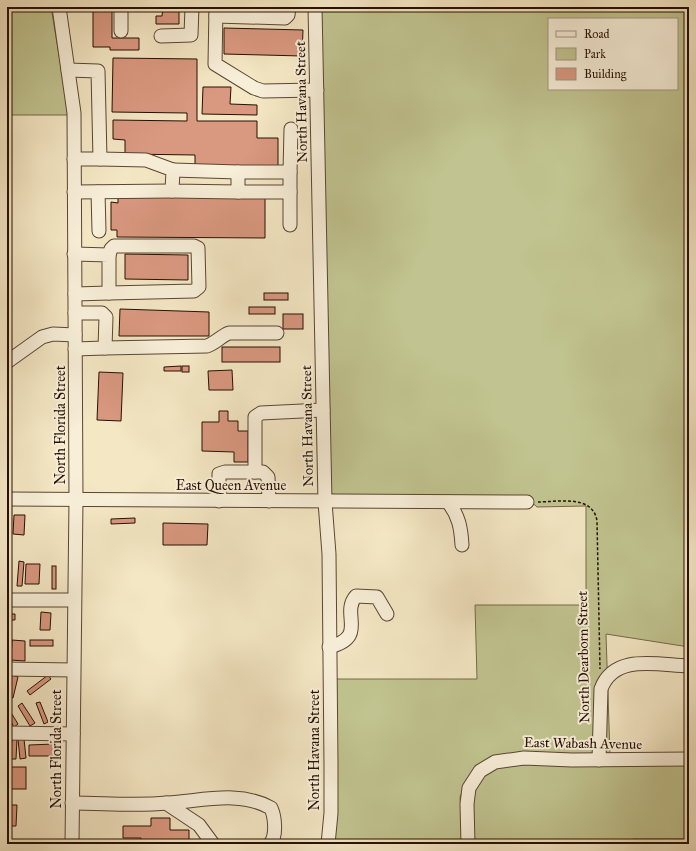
<svg xmlns="http://www.w3.org/2000/svg" width="696" height="851" viewBox="0 0 696 851" font-family="'IM FELL Great Primer',serif">
  <style>
    .green { fill: #c1c490; stroke: #746a4a; fill-rule: evenodd }
    .building { fill: #d99880; stroke: #260f03 }
    .lines { fill: none; stroke-linecap: round; stroke-linejoin: round }
    .minor-casing { stroke: #5a4533; stroke-width: 15 }
    .path { stroke: #260f03; stroke-width: 1.5; stroke-dasharray: 3 2; stroke-linecap: butt }
    .minor { stroke: #f8efd9; stroke-width: 13 }
    .labels { text-anchor: middle; stroke-width: 4; stroke-linejoin: round; paint-order: stroke }
    .street-label { font-size: 14px; fill: #260f03; stroke: #f8efd9 }
  </style>
  <rect width="100%" height="100%" fill="#f4e7c4"/>
  <filter id="stains"><feTurbulence type="fractalNoise" baseFrequency=".005" numOctaves="4"/><feColorMatrix values="0 0 0 0 .2 0 0 0 0 .09 0 0 0 0 .02 0 0 0 .5 -.17"/></filter>
  <radialGradient id="worn" r=".72"><stop offset=".6" stop-color="#630" stop-opacity="0"/><stop offset="1" stop-color="#630" stop-opacity=".3"/></radialGradient>
  <g class="green">
    <path d="M7 7H51L69 115H7Z"/>
    <path d="M319 7H689V647L606 634 610 755 515 754 466 782 460 797 464 844H331L334 679H477L475 605H586V506L537 507 528 499 336 496 332 494 328 485ZM549 19H677V89H549Z"/>
    <path d="M503 763H689V839H633L630 844H472C470 820 467 789 486 770 490 767 498 765 503 763Z"/>
  </g>
  <g class="building">
    <path d="M93 7H112V38H139V50H110V47H93Z"/>
    <path d="M163 7H179V24H156V16H162Z"/>
    <path d="M224 28 303 30 302 56 224 54Z"/>
    <path d="M113 58 197 59V121H257V138H278V168L195 167V155L125 154V140L113 139V120L187 121V113L112 112Z"/>
    <path d="M203 87H231L230 104 257 105V115L202 114Z"/>
    <path d="M118 195 265 197V238L117 237V230H111V202L118 203Z"/>
    <path d="M125 254 188 255V280L125 279Z"/>
    <rect x="264" y="293" width="24" height="7"/>
    <rect x="249" y="307" width="26" height="7"/>
    <path d="M120 309 209 312V336H119Z"/>
    <rect x="283" y="314" width="20" height="15"/>
    <rect x="222" y="347" width="58" height="15"/>
    <path d="M181 366V371H164V367Z"/>
    <rect x="182" y="366" width="7" height="6"/>
    <path d="M232 370 233 390H209L208 371Z"/>
    <path d="M99 372 123 373 121 421 97 420Z"/>
    <path d="M219 411H228V421H238V431H248V462H234V452L202 451V422H219Z"/>
    <path d="M14 515H25L24 535 13 534Z"/>
    <path d="M135 518V523L111 524V519Z"/>
    <path d="M163 523 208 524 207 545H163Z"/>
    <path d="M19 561 24 562 22 586H17Z"/>
    <path d="M26 564H40L39 584H25Z"/>
    <rect x="52" y="566" width="4" height="23"/>
    <path d="M7 605H10V614H15V620H10L9 632H7Z"/>
    <path d="M41 612 51 613 50 630H40Z"/>
    <path d="M12 640 25 641V661L11 660Z"/>
    <rect x="30" y="640" width="23" height="6"/>
    <path d="M12 675 18 677 13 698 8 696Z"/>
    <path d="M48 675 51 679 30 695 27 691Z"/>
    <path d="M40 702 48 722 44 724 36 703Z"/>
    <path d="M22 703 35 723 30 726 18 706Z"/>
    <path d="M7 706 18 724 14 727 7 715Z"/>
    <path d="M12 738 17 739 16 759H10Z"/>
    <path d="M18 739H24L26 758 20 759Z"/>
    <path d="M54 744V756H29V745Z"/>
    <rect x="7" y="767" width="19" height="22"/>
    <path d="M7 805H17L16 826H7Z"/>
    <path d="M151 818H170V830H189V844H141V838H123V826H151Z"/>
  </g>
  <g class="lines">
    <g class="minor-casing">
      <g id="minor">
        <path d="M59 7 74 113 76 500 72 844"/>
        <path d="M216 7 215 64 254 88 263 91 317 90"/>
        <path d="M315 7 325 502 329 554 331 764V813L328 844"/>
        <path d="M216 16 285 18 288 15 289 7"/>
        <path d="M121 31V7"/>
        <path d="M161 36 191 35 192 7"/>
        <path d="M68 70 98 71 100 159H74"/>
        <path d="M100 159 146 160 173 170 172 191 238 192V172H290L291 129"/>
        <path d="M173 170 238 172"/>
        <path d="M74 192 172 191"/>
        <path d="M98 192 99 231"/>
        <path d="M238 192H290"/>
        <path d="M290 225V172"/>
        <path d="M74 254 109 255V293L75 294"/>
        <path d="M109 255 111 249 114 246H194L198 248 199 287 194 291 109 293"/>
        <path d="M75 313H102L106 317 105 348 75 349"/>
        <path d="M105 348 207 346C216 343 221 336 229 333H277"/>
        <path d="M7 362 42 337 53 334 75 335"/>
        <path d="M255 472V417L261 413 323 410"/>
        <path d="M7 499 527 502"/>
        <path d="M219 501V474L225 472H263L268 477 269 501"/>
        <path d="M448 502C459 516 461 528 462 545"/>
        <path d="M7 600H74"/>
        <path d="M329 647C369 637 340 614 356 596L377 597 387 614"/>
        <path d="M7 669 73 670"/>
        <path d="M7 733 73 734"/>
        <path d="M599 760 601 689C614 653 658 665 688 666"/>
        <path d="M72 803C103 803 136 806 167 803 202 801 239 790 271 808 275 817 277 836 270 844"/>
        <path d="M166 803 199 825 213 844"/>
        <path d="M468 844 467 804 469 788 480 771 495 762 524 758 572 760 689 759"/>
      </g>
    </g>
    <path class="path" d="M538 502C557 502 593 494 597 521L600 669"/>
    <use href="#minor" class="minor"/>
  </g>
  <g class="labels">
    <g class="street-label">
      <text transform="translate(301 102) rotate(-91)" y="5">North Havana Street</text>
      <text transform="translate(60 425) rotate(-90)" y="5">North Florida Street</text>
      <text transform="translate(307 426) rotate(-91)" y="5">North Havana Street</text>
      <text x="231" y="490">East Queen Avenue</text>
      <text transform="translate(583 657) rotate(-91)" y="5">North Dearborn Street</text>
      <text transform="translate(583 743) rotate(1)" y="5">East Wabash Avenue</text>
      <text transform="translate(56 749) rotate(-90)" y="5">North Florida Street</text>
      <text transform="translate(314 750) rotate(-90)" y="5">North Havana Street</text>
    </g>
  </g>
  <rect width="696" height="851" fill="none" stroke="#f4e7c4" stroke-width="24"/>
  <rect x="8" y="8" width="680" height="835" fill="none" stroke="#260f03" stroke-width="2"/>
  <rect x="12" y="12" width="672" height="827" fill="none" stroke="#260f03"/>
  <rect x="548" y="18" width="130" height="72" fill="#f8efd9" stroke="#a49583"/>
  <rect x="556" y="31" width="20" height="6" fill="#f8efd9" stroke="#a49583"/>
  <text x="584" y="38" font-size="12" fill="#260f03">Road</text>
  <rect x="556" y="48" width="20" height="12" fill="#c1c490" stroke="#a49583"/>
  <text x="584" y="58" font-size="12" fill="#260f03">Park</text>
  <rect x="556" y="68" width="20" height="12" fill="#d99880" stroke="#a49583"/>
  <text x="584" y="78" font-size="12" fill="#260f03">Building</text>
  <rect width="100%" height="100%" filter="url(#stains)"/>
  <rect width="100%" height="100%" fill="url(#worn)"/>
</svg>
